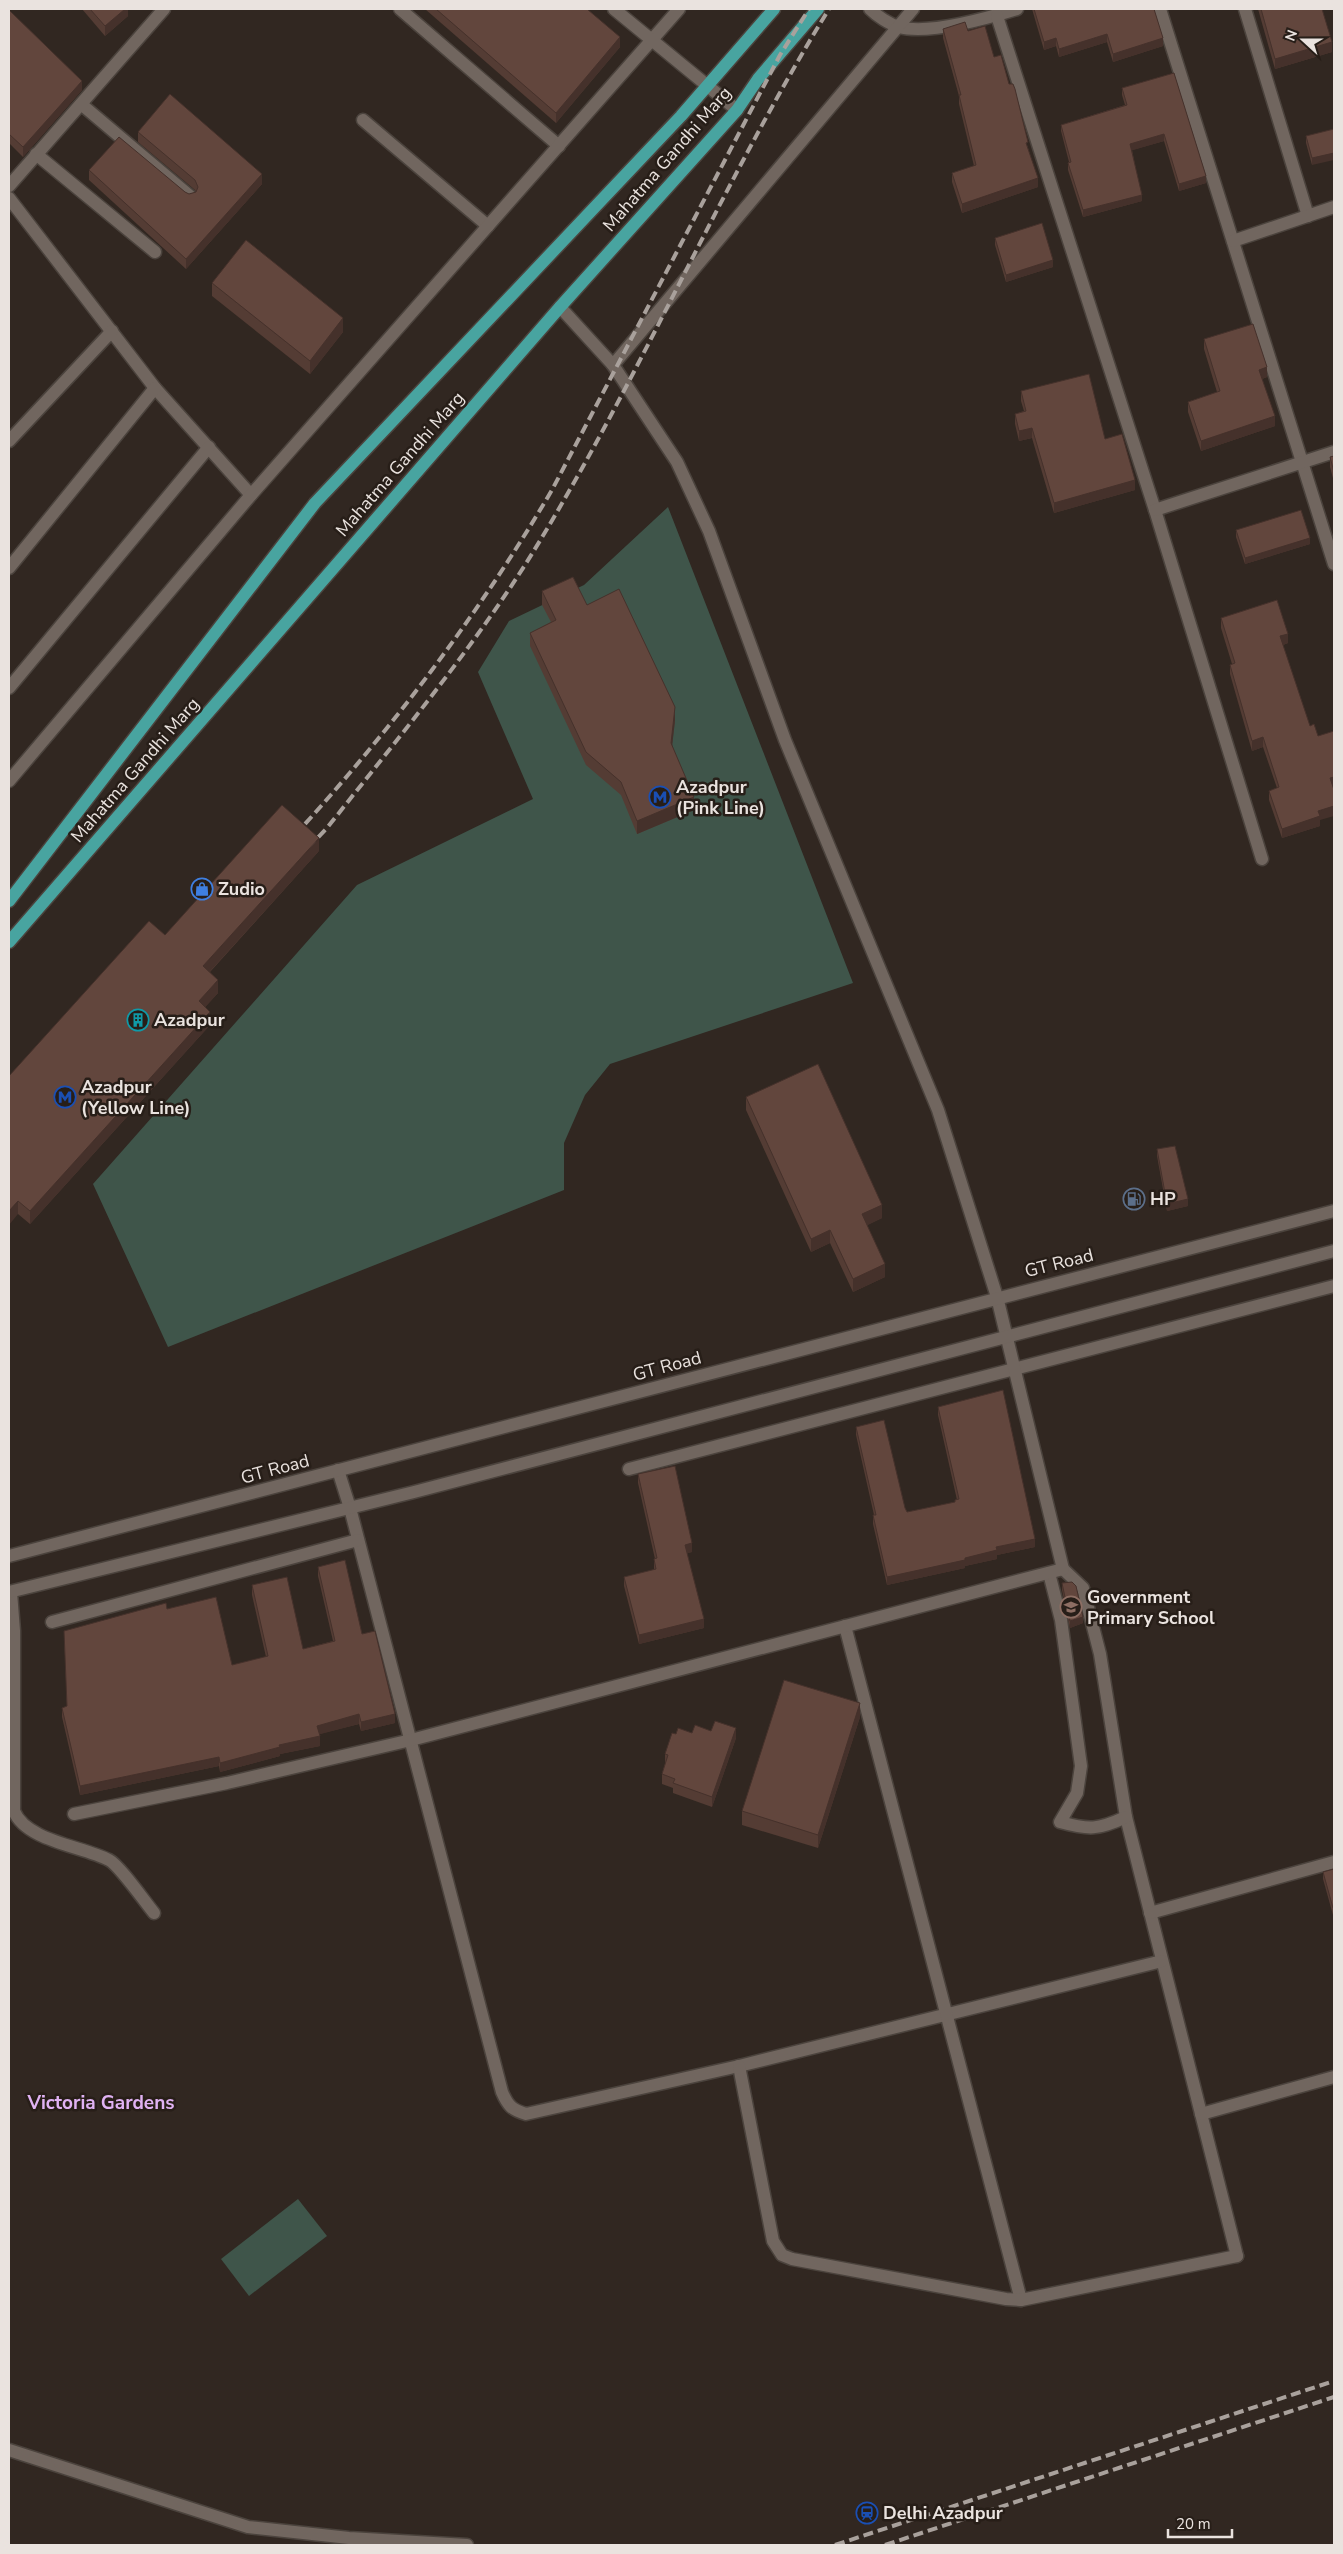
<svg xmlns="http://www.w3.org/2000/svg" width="1343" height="2554" viewBox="0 0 1343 2554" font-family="'Nunito Sans',sans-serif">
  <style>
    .green { fill: #3f554a }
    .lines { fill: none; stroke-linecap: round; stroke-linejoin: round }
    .pedestrian-casing { stroke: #4b433d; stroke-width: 15 }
    .minor-casing { stroke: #4b433d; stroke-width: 15 }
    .tertiary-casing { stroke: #4b433d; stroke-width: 15 }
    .secondary-casing { stroke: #4b433d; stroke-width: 15 }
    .primary-casing { stroke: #4b433d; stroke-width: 15 }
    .pedestrian { stroke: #71665f; stroke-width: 12 }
    .minor { stroke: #71665f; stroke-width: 12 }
    .tertiary { stroke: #71665f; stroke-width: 12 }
    .secondary { stroke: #71665f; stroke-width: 12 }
    .primary { stroke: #48a4a0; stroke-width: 12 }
    .rail { stroke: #a9a19c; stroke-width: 4; stroke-dasharray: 10 5; stroke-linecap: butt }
    .wall { fill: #543c34 }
    .shaded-wall { fill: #45312b }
    .building { fill: #62463d; stroke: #45312b }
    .labels { text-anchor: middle; stroke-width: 5; stroke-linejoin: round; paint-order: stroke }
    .street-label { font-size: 18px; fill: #eae3df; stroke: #271e18 }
    .poi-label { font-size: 18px; font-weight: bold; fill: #eae3df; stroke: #271e18; text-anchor: start }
    .neighbourhood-label { font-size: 19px; font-weight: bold; fill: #e0b2f3; stroke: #271e18 }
  </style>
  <rect width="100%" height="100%" fill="#312721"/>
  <g class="green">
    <path d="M668 507 853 983 610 1064 585 1095 564 1143V1190L168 1347 93 1184 357 885 533 799 478 672 509 621 584 585Z"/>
    <path d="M298 2199 327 2236 249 2296 221 2259Z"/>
  </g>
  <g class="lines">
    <g class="pedestrian-casing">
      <g id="pedestrian">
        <path d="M1063 1569 1083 1588 1100 1654 1126 1817 1237 2256"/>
        <path d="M1049 1573 1061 1620 1081 1766 1077 1793 1060 1822C1089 1830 1098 1830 1126 1817"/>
      </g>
    </g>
    <g class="minor-casing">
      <g id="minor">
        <path d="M400 9 559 146"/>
        <path d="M870 9C877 16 889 24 899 27 929 35 988 18 1017 9"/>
        <path d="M1160 9 1334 564"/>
        <path d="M1245 9 1308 216"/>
        <path d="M997 16 1155 510 1262 859"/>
        <path d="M81 104 190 196"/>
        <path d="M363 120 488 226"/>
        <path d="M36 154 155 252"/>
        <path d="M9 186 164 9"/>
        <path d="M9 198 155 388 251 495"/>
        <path d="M1233 241 1334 207"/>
        <path d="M613 365 913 9"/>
        <path d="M9 441 112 331"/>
        <path d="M1155 510 1334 452"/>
        <path d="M9 568 155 388"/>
        <path d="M9 688 209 447"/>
        <path d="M9 781 251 495 679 9"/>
        <path d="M629 1469 1334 1286"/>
        <path d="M338 1470 350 1508 502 2092C508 2106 512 2110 526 2114L739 2066 1162 1961"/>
        <path d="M11 1592 14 1631V1811C26 1841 82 1846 109 1860 119 1865 145 1902 154 1913"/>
        <path d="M52 1622 358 1540"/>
        <path d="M845 1626 1021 2300"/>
        <path d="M74 1814 227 1783 411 1740 1063 1569 997 1297 938 1110 785 740 709 531 677 462 613 365 560 307"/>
        <path d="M1150 1913 1334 1862"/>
        <path d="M739 2066 773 2241 782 2255 792 2259 1006 2299 1021 2300 1237 2256"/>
        <path d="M1201 2114 1334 2077"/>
        <path d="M9 2450 248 2527 349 2538 467 2545"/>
      </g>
    </g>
    <g class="tertiary-casing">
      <path id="tertiary" d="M614 9 737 110"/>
    </g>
    <g class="secondary-casing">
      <g id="secondary">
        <path d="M9 1556 1334 1211"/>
        <path d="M9 1592 414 1492 1334 1251"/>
      </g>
    </g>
    <g class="primary-casing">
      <g id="primary">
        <path d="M9 901 315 503 681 116 774 9"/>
        <path d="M9 942 560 307 737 110 758 79 818 9"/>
      </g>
    </g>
    <use href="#pedestrian" class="pedestrian"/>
    <use href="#minor" class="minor"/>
    <use href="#tertiary" class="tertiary"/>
    <use href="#secondary" class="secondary"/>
    <use href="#primary" class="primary"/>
    <g class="rail">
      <path d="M295 835C392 729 479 614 552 490L780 55 809 9"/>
      <path d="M308 848 327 828C395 742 466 657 525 565 637 386 718 189 829 9"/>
      <path d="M835 2545 1334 2381"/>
      <path d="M885 2545 1334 2397"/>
    </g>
  </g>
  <g class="wall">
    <path d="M82 9H128V16L105 36Z"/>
    <path d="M425 9H587L620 47 556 123Z"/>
    <path d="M1032 9H1154L1163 46 1113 62 1107 42 1059 57 1056 46 1044 50Z"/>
    <path d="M1258 9H1322L1332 52 1275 69Z"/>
    <path d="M9 10 82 90 23 157 9 143Z"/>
    <path d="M943 29 968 31 994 57 1028 148 1038 187 962 213 952 182V173L974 166 959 104V96L943 38Z"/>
    <path d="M1174 73 1206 183 1179 191 1164 141 1132 150 1142 201 1083 217 1068 170V163L1069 162 1061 131V125L1125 105 1122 95V88Z"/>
    <path d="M1334 129 1312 165 1306 143V136Z"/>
    <path d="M138 132 262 184 186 269 89 180V170L189 194 196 192 195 190 138 142Z"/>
    <path d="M995 238 1053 267 1006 282 995 245Z"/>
    <path d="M212 283 343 332 310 374 212 296Z"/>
    <path d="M1204 339 1267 377 1262 379 1275 426 1201 451 1188 412V402L1217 392 1204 349Z"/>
    <path d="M1021 391 1105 439 1135 490 1054 513 1032 438 1019 441 1015 424V414L1024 411 1021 401Z"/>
    <path d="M1334 456V482L1330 467V457Z"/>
    <path d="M1236 530 1310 544 1245 564 1236 537Z"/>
    <path d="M542 591 587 605 675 720 672 745 694 810 637 834 621 795 586 765 530 646V633L551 622 542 605Z"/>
    <path d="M1221 618 1288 643 1283 645 1310 726 1334 786 1333 787 1320 820V826L1282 838 1269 800V791L1277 788 1263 747 1252 751 1230 674V665L1232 664 1221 628Z"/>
    <path d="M319 851 210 972 218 993 205 1007 210 1025 30 1224 18 1214 9 1076 165 935Z"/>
    <path d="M746 1097 882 1218 867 1225 885 1277 853 1292 830 1243 811 1252 746 1110Z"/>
    <path d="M1157 1149 1188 1206 1167 1211 1157 1156Z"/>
    <path d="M938 1407 1035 1547 997 1555V1559L965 1566V1568L887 1585 873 1524V1515H874L856 1435V1427L907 1512 955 1502V1500H957L938 1415Z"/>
    <path d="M638 1474 692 1552 687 1553 704 1628 639 1644 624 1586V1577L654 1570V1559H655L638 1483Z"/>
    <path d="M318 1567 362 1634 395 1723 361 1731 359 1724 319 1734 320 1746 280 1754V1756L220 1772 219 1766 80 1795 62 1717V1708L67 1707 64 1631 167 1609 232 1665 266 1657 252 1595V1585L303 1649 333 1641 318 1576Z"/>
    <path d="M1062 1583 1083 1623 1070 1628 1062 1590Z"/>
    <path d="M860 1717 818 1848 742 1825V1811Z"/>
    <path d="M711 1731 736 1738 712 1807 673 1793V1788L662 1784V1774L665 1764V1754L676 1734Z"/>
    <path d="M1334 1869V1915H1333L1323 1879V1872Z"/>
  </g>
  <g class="shaded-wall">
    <path d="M125 9H128V16L105 36V26Z"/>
    <path d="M1107 34V42L1059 57V49Z"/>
    <path d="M620 37V47L556 123V113Z"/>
    <path d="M1056 38V46L1044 50V42Z"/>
    <path d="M1163 38V46L1113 62V54Z"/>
    <path d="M1332 42V52L1275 69V59Z"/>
    <path d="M82 81V90L23 157V147Z"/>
    <path d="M1164 134V141L1130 151V144Z"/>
    <path d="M1334 153V160L1312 165V158Z"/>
    <path d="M262 174V184L186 269V259Z"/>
    <path d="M1206 176V183L1179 191V184Z"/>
    <path d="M1038 178V187L962 213V204Z"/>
    <path d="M1142 195V201L1083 217V210Z"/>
    <path d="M1053 260V267L1006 282V275Z"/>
    <path d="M343 318V332L310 374V361Z"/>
    <path d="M1267 367V377L1259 380V370Z"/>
    <path d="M1275 416V426L1201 451V441Z"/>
    <path d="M1032 428V438L1019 441V431Z"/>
    <path d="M1135 480V490L1054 513V503Z"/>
    <path d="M1310 538V544L1245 564V558Z"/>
    <path d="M1288 634V643L1280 646V636Z"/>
    <path d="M675 707V720L671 756V743Z"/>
    <path d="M1263 737V747L1252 751V741Z"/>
    <path d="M1334 777V786L1330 788V778Z"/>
    <path d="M694 797V810L637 834V821Z"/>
    <path d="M1334 806V816L1320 820V826L1282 838V829L1318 811Z"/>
    <path d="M319 838V851L203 979V966Z"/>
    <path d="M218 980V993L199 1014V1001Z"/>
    <path d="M210 1012V1025L30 1224V1211Z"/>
    <path d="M1188 1199V1206L1167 1211V1204Z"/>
    <path d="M18 1201V1214L9 1225V1211Z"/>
    <path d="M882 1205V1218L862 1228V1214Z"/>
    <path d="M830 1230V1243L811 1252V1239Z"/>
    <path d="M885 1264V1277L853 1292V1279Z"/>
    <path d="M1035 1539V1547L997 1555V1559L965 1566V1568L887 1585V1577L965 1558 996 1547Z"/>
    <path d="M692 1543V1552L685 1554V1545Z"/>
    <path d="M1083 1617V1623L1070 1628V1621Z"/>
    <path d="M704 1619V1628L639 1644V1635Z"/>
    <path d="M860 1703V1717L818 1848V1835Z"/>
    <path d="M359 1714V1724L317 1735V1726Z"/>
    <path d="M395 1714V1723L361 1731V1722Z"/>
    <path d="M736 1728V1738L712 1807V1797Z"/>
    <path d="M320 1736V1746L280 1754V1756L220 1772V1763L279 1745Z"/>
    <path d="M219 1757V1766L80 1795V1786Z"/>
  </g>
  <g class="building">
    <path d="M90 9H125L105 26Z"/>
    <path d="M436 9H587L620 37 556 113Z"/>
    <path d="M1034 9H1154L1163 38 1113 54 1107 34 1059 49 1056 38 1044 42Z"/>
    <path d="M1261 9H1322L1332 42 1275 59Z"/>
    <path d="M9 10 82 81 23 147 9 134Z"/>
    <path d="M965 22 968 31 985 26 994 57 1001 55 1009 84H1013L1015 89 1028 142 1026 143 1038 178 962 204 952 173 976 165 959 95H961L943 29Z"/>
    <path d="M1174 73 1206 176 1179 184 1164 134 1130 144 1142 195 1083 210 1068 163 1071 162 1061 125 1127 105 1122 88Z"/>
    <path d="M170 94 262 174 186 259 89 170 119 137 185 192 189 194 196 192 198 187 195 180 138 132Z"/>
    <path d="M1334 129V153L1312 158 1306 136Z"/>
    <path d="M1042 223 1053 260 1006 275 995 238Z"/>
    <path d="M246 240 343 318 310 361 212 283Z"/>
    <path d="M1253 324 1267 367 1259 370 1275 416 1201 441 1188 402 1220 391 1204 339Z"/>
    <path d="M1089 374 1105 439 1122 434 1135 480 1054 503 1032 428 1019 431 1015 414 1026 411 1021 391Z"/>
    <path d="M1334 456V472L1330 457Z"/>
    <path d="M1301 510 1310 538 1245 558 1236 530Z"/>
    <path d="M573 577 587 605 619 589 675 707 671 743 694 797 637 821 621 782 586 752 530 633 556 620 542 591Z"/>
    <path d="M1277 600 1288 634 1280 636 1310 726 1314 724 1318 736 1334 731V777L1330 778 1334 790V806L1318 811 1320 816 1282 829 1269 791 1279 787 1263 737 1252 741 1230 665 1235 663 1221 618Z"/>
    <path d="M282 805 319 838 203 966 218 980 199 1001 210 1012 30 1211 18 1201 9 1211V1076L149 921 165 935Z"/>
    <path d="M818 1064 882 1205 862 1214 885 1264 853 1279 830 1230 811 1239 746 1097Z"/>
    <path d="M1175 1146 1188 1199 1167 1204 1157 1149Z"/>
    <path d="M1003 1390 1035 1539 996 1547 997 1550 965 1558V1560L887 1577 873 1515H876L856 1427 884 1420 905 1508 907 1512 955 1502V1500L959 1499 938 1407Z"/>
    <path d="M675 1466 692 1543 685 1545 704 1619 639 1635 624 1577 656 1569 654 1559 657 1558 638 1474Z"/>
    <path d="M345 1560 362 1634 375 1631 395 1714 361 1722 359 1714 317 1726 320 1736 279 1745 280 1747 220 1763 219 1757 80 1786 62 1708 67 1706 64 1631 166 1603 167 1609 216 1597 232 1665 268 1656 252 1585 287 1577 303 1649 335 1641 318 1567Z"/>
    <path d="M1072 1582 1076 1586 1083 1617 1070 1621 1062 1583Z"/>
    <path d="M784 1680 860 1703 818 1835 742 1811Z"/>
    <path d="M715 1721 736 1728 712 1797 673 1783 675 1779 662 1774 668 1755 665 1754 672 1733 676 1734 678 1728 692 1733 695 1725 711 1731Z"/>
    <path d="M1334 1869V1908H1333L1323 1872Z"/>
  </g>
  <defs>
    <g id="metro-ring" transform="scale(1.125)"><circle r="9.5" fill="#271e18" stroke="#1a4fb4" stroke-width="1.5"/><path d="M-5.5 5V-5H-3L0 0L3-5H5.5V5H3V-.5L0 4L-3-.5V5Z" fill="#1a4fb4"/></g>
    <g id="shop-ring" transform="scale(1.125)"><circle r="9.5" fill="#271e18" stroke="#3f7fe0" stroke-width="1.5"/><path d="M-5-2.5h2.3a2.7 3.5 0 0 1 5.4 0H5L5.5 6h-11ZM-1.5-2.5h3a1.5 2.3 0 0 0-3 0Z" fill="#3f7fe0"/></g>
    <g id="building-ring" transform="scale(1.125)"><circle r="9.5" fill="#271e18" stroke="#0f9aa8" stroke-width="1.5"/><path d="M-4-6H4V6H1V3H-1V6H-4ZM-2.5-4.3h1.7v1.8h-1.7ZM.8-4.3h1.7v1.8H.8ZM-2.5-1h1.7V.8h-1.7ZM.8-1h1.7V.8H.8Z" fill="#0f9aa8"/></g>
    <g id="fuel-ring" transform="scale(1.125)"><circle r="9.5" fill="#271e18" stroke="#5c6f8a" stroke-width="1.5"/><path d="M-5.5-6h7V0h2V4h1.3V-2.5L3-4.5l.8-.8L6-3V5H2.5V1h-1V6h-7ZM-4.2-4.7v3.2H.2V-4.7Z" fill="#5c6f8a"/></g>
    <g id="school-ring" transform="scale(1.125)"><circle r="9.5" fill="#271e18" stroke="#8d6e63" stroke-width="1.5"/><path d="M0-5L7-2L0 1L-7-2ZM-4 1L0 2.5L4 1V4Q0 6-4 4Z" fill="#8d6e63"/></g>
    <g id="station-ring" transform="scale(1.125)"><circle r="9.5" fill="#271e18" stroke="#1a4fb4" stroke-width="1.5"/><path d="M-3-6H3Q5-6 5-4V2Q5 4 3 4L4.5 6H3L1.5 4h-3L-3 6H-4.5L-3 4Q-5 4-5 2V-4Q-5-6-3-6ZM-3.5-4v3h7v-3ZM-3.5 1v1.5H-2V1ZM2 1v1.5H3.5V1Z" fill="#1a4fb4"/></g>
  </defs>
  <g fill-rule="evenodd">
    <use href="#metro-ring" x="660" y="797"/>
    <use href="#shop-ring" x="202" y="889"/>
    <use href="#building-ring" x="138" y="1020"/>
    <use href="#metro-ring" x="65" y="1097"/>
    <use href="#fuel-ring" x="1134" y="1199"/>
    <use href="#school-ring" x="1071" y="1607"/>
    <use href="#station-ring" x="867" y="2513"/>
  </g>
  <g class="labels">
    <g class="street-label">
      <text transform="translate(667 159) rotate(-49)" y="6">Mahatma Gandhi Marg</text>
      <text transform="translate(400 464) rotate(-49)" y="6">Mahatma Gandhi Marg</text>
      <text transform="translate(135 770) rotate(-49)" y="6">Mahatma Gandhi Marg</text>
      <text transform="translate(1059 1263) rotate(-14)" y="6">GT Road</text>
      <text transform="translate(667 1366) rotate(-15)" y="6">GT Road</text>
      <text transform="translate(275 1469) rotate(-15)" y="6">GT Road</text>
    </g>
    <g class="poi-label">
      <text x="676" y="793">Azadpur<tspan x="676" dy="21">(Pink Line)</tspan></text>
      <text x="218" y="895">Zudio</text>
      <text x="154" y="1026">Azadpur</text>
      <text x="81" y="1093">Azadpur<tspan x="81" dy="21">(Yellow Line)</tspan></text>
      <text x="1150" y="1205">HP</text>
      <text x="1087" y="1603">Government<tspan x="1087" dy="21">Primary School</tspan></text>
      <text x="883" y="2519">Delhi Azadpur</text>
    </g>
    <g class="neighbourhood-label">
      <text x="101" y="2109">Victoria Gardens</text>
    </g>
  </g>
  <rect width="1343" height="2554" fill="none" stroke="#eae3df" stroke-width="20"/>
  <g transform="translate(1303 40) rotate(291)" stroke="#271e18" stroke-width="4" paint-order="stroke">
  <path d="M0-4L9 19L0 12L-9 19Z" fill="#eae3df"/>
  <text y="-8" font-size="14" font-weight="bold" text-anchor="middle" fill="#eae3df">N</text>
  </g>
  <path d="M1168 2529v8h64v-8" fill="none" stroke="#eae3df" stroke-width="2.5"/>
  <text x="1176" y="2529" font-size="15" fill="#eae3df" stroke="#271e18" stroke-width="4" paint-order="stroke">20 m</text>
</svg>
